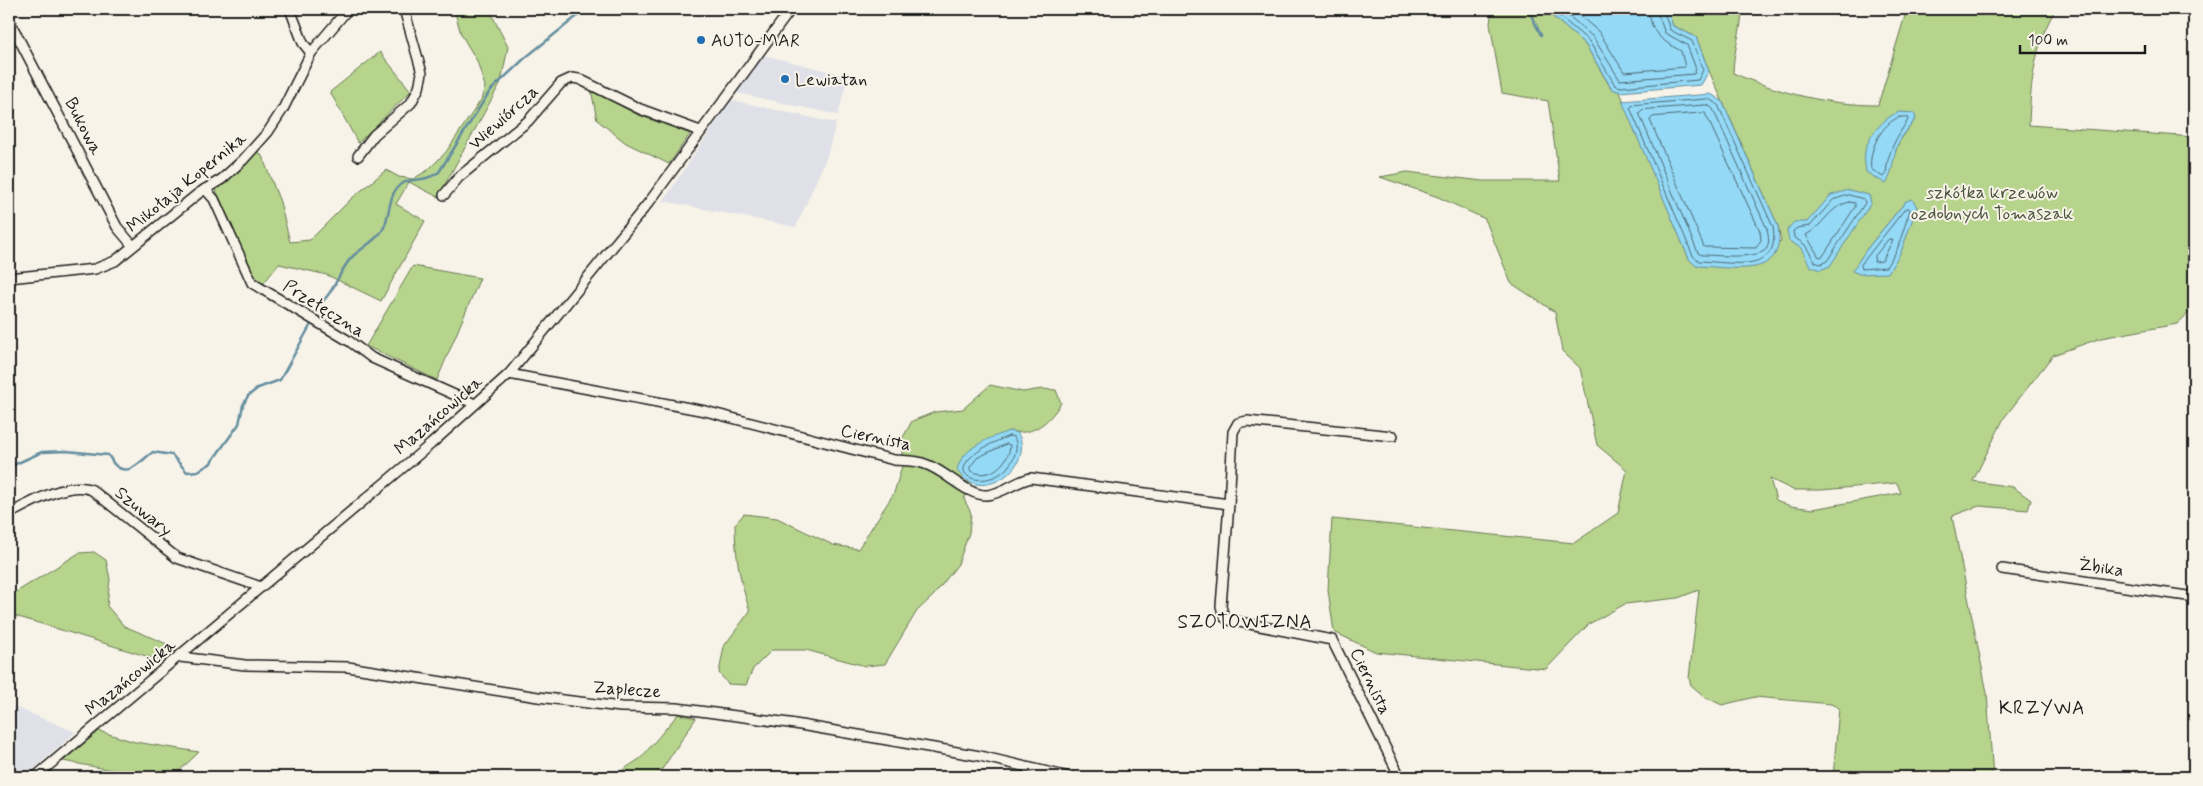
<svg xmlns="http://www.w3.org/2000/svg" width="2203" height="786" viewBox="0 0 2203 786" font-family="Mynerve,sans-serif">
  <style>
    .built { fill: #e0e1e8 }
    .green { fill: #b6d48c; stroke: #697854; fill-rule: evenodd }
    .water { fill: #94d9f6; stroke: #648d9f }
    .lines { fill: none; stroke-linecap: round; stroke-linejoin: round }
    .shore { stroke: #4c6873; stroke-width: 1 }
    .stream { stroke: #648d9f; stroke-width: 2.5 }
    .street-casing { stroke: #1c1c1c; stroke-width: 12 }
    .street { stroke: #f7f3e8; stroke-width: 9 }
    .poi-dot { fill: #1f6fb2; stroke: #f7f3e8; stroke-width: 2 }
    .labels { text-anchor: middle; stroke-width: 4; stroke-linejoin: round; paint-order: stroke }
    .poi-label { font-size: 18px; fill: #1c1c1c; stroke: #f7f3e8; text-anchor: start }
    .street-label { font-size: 18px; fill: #1c1c1c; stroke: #f7f3e8 }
    .park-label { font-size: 18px; fill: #4a533e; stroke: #f7f3e8 }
    .neighbourhood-label { font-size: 19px; letter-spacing: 1px; fill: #1c1c1c; stroke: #f7f3e8 }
  </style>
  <rect width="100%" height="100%" fill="#f7f3e8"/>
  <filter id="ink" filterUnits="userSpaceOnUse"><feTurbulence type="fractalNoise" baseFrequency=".02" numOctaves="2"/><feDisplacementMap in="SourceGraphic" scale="10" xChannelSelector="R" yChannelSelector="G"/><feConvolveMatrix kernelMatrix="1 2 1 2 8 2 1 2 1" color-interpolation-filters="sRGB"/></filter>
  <g filter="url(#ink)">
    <g class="built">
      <path d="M763 55 848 76 838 115 737 93Z"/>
      <path d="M731 100 836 123 827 156 796 227 663 201Z"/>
      <path d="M10 705 76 732 25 777H9Z"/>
    </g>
    <g class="green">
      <path d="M454 9H489L508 47 501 82 438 197 409 182 396 204 425 221 381 301 327 275 279 264 263 284 253 273 216 190 258 151 262 156 280 202 290 242 310 240 351 199 386 170 399 177 413 179 428 170 446 152 481 100 485 86 477 61 461 34Z"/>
      <path d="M1492 9H1544L1585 44 1611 88 1620 92 1689 259 1696 266 1781 241 1778 226 1709 71 1696 37 1673 26 1667 9H1742C1742 31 1733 51 1733 73 1779 93 1828 105 1878 105L1907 9H2056C2035 42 2030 86 2029 125L2194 137V308L2177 324 2101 338 2053 355 2004 418 1973 481 2013 487 2031 500 2028 510 1979 506 1952 516 1987 693 1993 777H1833L1839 708 1831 704 1755 697 1722 705 1705 697 1691 685 1689 678 1699 590 1678 598 1625 604 1589 624 1546 669 1376 652 1334 632 1328 590 1332 519 1574 543 1618 513 1627 470 1597 445 1580 368 1562 351 1555 312 1511 283 1485 219 1438 197 1380 177 1407 172 1483 181H1560L1548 101 1502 93 1490 24ZM1900 112 1916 118 1899 142 1891 164ZM1906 201 1917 207 1866 250ZM1770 479 1793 490H1822L1897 483 1901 493 1813 509 1790 506 1776 500Z"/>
      <path d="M380 52 411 91 358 143 330 92Z"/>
      <path d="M591 89 636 114 690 134 669 164 626 143 597 120Z"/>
      <path d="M413 266 480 278 437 380 366 346Z"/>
      <path d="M990 385 1023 392 1042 389 1056 390 1061 403C1049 422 1033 437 1009 431L970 450 962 479 971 484 964 499 971 513 969 533 958 564 934 595 917 611 885 664 865 666 806 650H772L753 669 746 685 728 684 719 673 724 646 750 611C740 582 735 555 735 524L744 514 777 518 833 545 858 549 894 493 902 466V439L912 421 935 412 963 409Z"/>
      <path d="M94 552 106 560 110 579 107 606 124 626 179 649 159 660 9 614V593L13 594 79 553Z"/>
      <path d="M678 714 696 718 657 777H612L641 758Z"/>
      <path d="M99 731 135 742 199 752 173 777H150L63 761Z"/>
    </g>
    <g class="water">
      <path d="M1544 9H1667L1673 26 1696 37 1709 71 1701 85 1620 92 1612 89 1585 44Z"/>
      <path d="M1711 94 1722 101 1778 226C1786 281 1734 267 1696 266L1689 259 1622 101Z"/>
      <path d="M1900 112 1914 113 1916 118C1911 126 1904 133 1899 142 1892 156 1894 172 1886 184L1866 172C1865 163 1863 154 1867 145 1872 132 1887 115 1900 112Z"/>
      <path d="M1849 190 1869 195 1871 203 1830 266 1820 270 1810 266 1801 248 1789 241 1787 230 1794 222H1807L1831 195Z"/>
      <path d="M1912 199 1917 207 1901 252 1888 273 1859 274 1852 271 1866 250 1906 201Z"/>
      <path d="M1009 431 1018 433C1036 468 979 506 957 470 962 447 990 438 1009 431Z"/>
    </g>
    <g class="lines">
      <g class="shore">
        <path d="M1551 9 1589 41 1615 85 1621 87 1698 80 1703 70 1692 41 1670 30 1663 9"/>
        <path d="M1561 9 1593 37 1620 80 1694 74 1696 69 1687 45 1665 33 1656 9"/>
        <path d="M1572 9 1599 32 1624 72 1685 67 1681 51C1661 40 1650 33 1649 9"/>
        <path d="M1709 99 1718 105 1773 227C1781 275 1731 262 1699 261L1693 256 1630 108 1633 105Z"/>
        <path d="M1708 105 1713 109 1767 229C1768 235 1770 242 1767 248 1760 260 1716 255 1702 255L1698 253 1639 113 1642 110Z"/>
        <path d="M1705 113 1760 231 1761 240 1756 248 1704 247 1650 120 1653 117Z"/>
        <path d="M1900 117H1907L1908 120C1896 138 1887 153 1886 175L1883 177 1871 169C1868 151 1882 122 1900 117Z"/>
        <path d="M1849 195 1864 199 1865 203 1827 261 1820 264 1815 262 1805 245 1794 237 1793 231 1797 228 1810 226 1833 200Z"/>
        <path d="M1849 202 1855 203V207L1823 256 1819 257 1806 235C1824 226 1828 207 1849 202Z"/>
        <path d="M1906 208H1909L1910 210 1897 250 1886 267 1862 269 1861 265Z"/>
        <path d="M1889 239 1893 240 1882 261 1874 262 1875 256Z"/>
        <path d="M1009 436 1014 437C1018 444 1016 452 1013 459 994 500 915 473 1009 436Z"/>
        <path d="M1007 444 1010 445C1010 463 988 482 970 470V467L977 458Z"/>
      </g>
      <g class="stream">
        <path d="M1528 9 1541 35"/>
        <path d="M315 314C319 306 323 301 328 295 338 282 341 268 353 256 363 247 374 242 382 231 391 218 387 191 403 183 414 177 423 183 439 172L490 91 525 58 586 9"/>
        <path d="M9 467 42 452 66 451 108 455C111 458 112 463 115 465 129 478 141 460 153 452L172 455 187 472 198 471 210 464 239 424 243 405 248 396 258 388 280 380 310 326"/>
      </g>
      <g class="street-casing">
        <g id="street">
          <path d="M290 9 303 43 311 53"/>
          <path d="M9 20 117 227 133 246"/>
          <path d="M358 156 374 135 411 103 419 88 422 73 404 9"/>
          <path d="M205 189 214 199 252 283 349 341 372 358 475 404"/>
          <path d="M444 195 459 177 528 121 561 83 572 78 579 79 640 109 700 131"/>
          <path d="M9 278 95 269 115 261 199 193 222 179 243 160 268 132 283 109 311 53 348 9"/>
          <path d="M509 374 705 411 894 460C904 461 916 460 925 464 945 470 967 496 987 495 1002 494 1016 481 1031 478L1229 504 1233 432 1238 423 1247 421 1393 436"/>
          <path d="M1229 504 1221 606 1224 617 1229 620 1332 640 1400 777"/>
          <path d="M9 514C30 503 69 480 92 490L177 558 261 587"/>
          <path d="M2002 569 2194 597"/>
          <path d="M180 657 245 665 348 667 538 697 621 707 677 708 789 723 980 756 1069 777"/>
          <path d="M35 777 431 444 509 374 650 201 791 9"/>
        </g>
      </g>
      <use href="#street" class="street"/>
    </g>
  </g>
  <g class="poi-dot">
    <circle cx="701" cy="40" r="5"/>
    <circle cx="785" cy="79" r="5"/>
  </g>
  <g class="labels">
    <g class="poi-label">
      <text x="711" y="46">AUTO-MAR</text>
      <text x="795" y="85">Lewiatan</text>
    </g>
    <g class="street-label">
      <text transform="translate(503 117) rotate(-42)" y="6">Wiewiórcza</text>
      <text transform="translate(84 126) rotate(63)" y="6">Bukowa</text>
      <text transform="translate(186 182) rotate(-39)" y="6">Mikołaja Kopernika</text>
      <text transform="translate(324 308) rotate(32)" y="6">Przełęczna</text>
      <text transform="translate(438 415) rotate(-41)" y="6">Mazańcowicka</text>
      <text transform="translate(876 437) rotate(12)" y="6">Ciernista</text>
      <text transform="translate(144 511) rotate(39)" y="6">Szuwary</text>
      <text transform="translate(2101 567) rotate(8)" y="6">Żbika</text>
      <text transform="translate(130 677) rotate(-39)" y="6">Mazańcowicka</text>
      <text transform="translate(1371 681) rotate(64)" y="6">Ciernista</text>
      <text transform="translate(627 689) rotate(4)" y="6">Zaplecze</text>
    </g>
    <g class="park-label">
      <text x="1992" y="198">szkółka krzewów<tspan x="1992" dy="21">ozdobnych Tomaszak</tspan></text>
    </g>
    <g class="neighbourhood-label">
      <text x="1245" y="628">SZOTOWIZNA</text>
      <text x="2042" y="714">KRZYWA</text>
    </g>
  </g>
  <rect width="2203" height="786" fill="none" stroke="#f7f3e8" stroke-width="30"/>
  <rect x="15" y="15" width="2173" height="756" fill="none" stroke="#1c1c1c" stroke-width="2" filter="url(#ink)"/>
  <path d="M2020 45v8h125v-8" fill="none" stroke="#1c1c1c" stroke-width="2.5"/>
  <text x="2028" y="45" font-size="15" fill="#1c1c1c" stroke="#f7f3e8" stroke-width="4" paint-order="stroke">100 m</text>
</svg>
